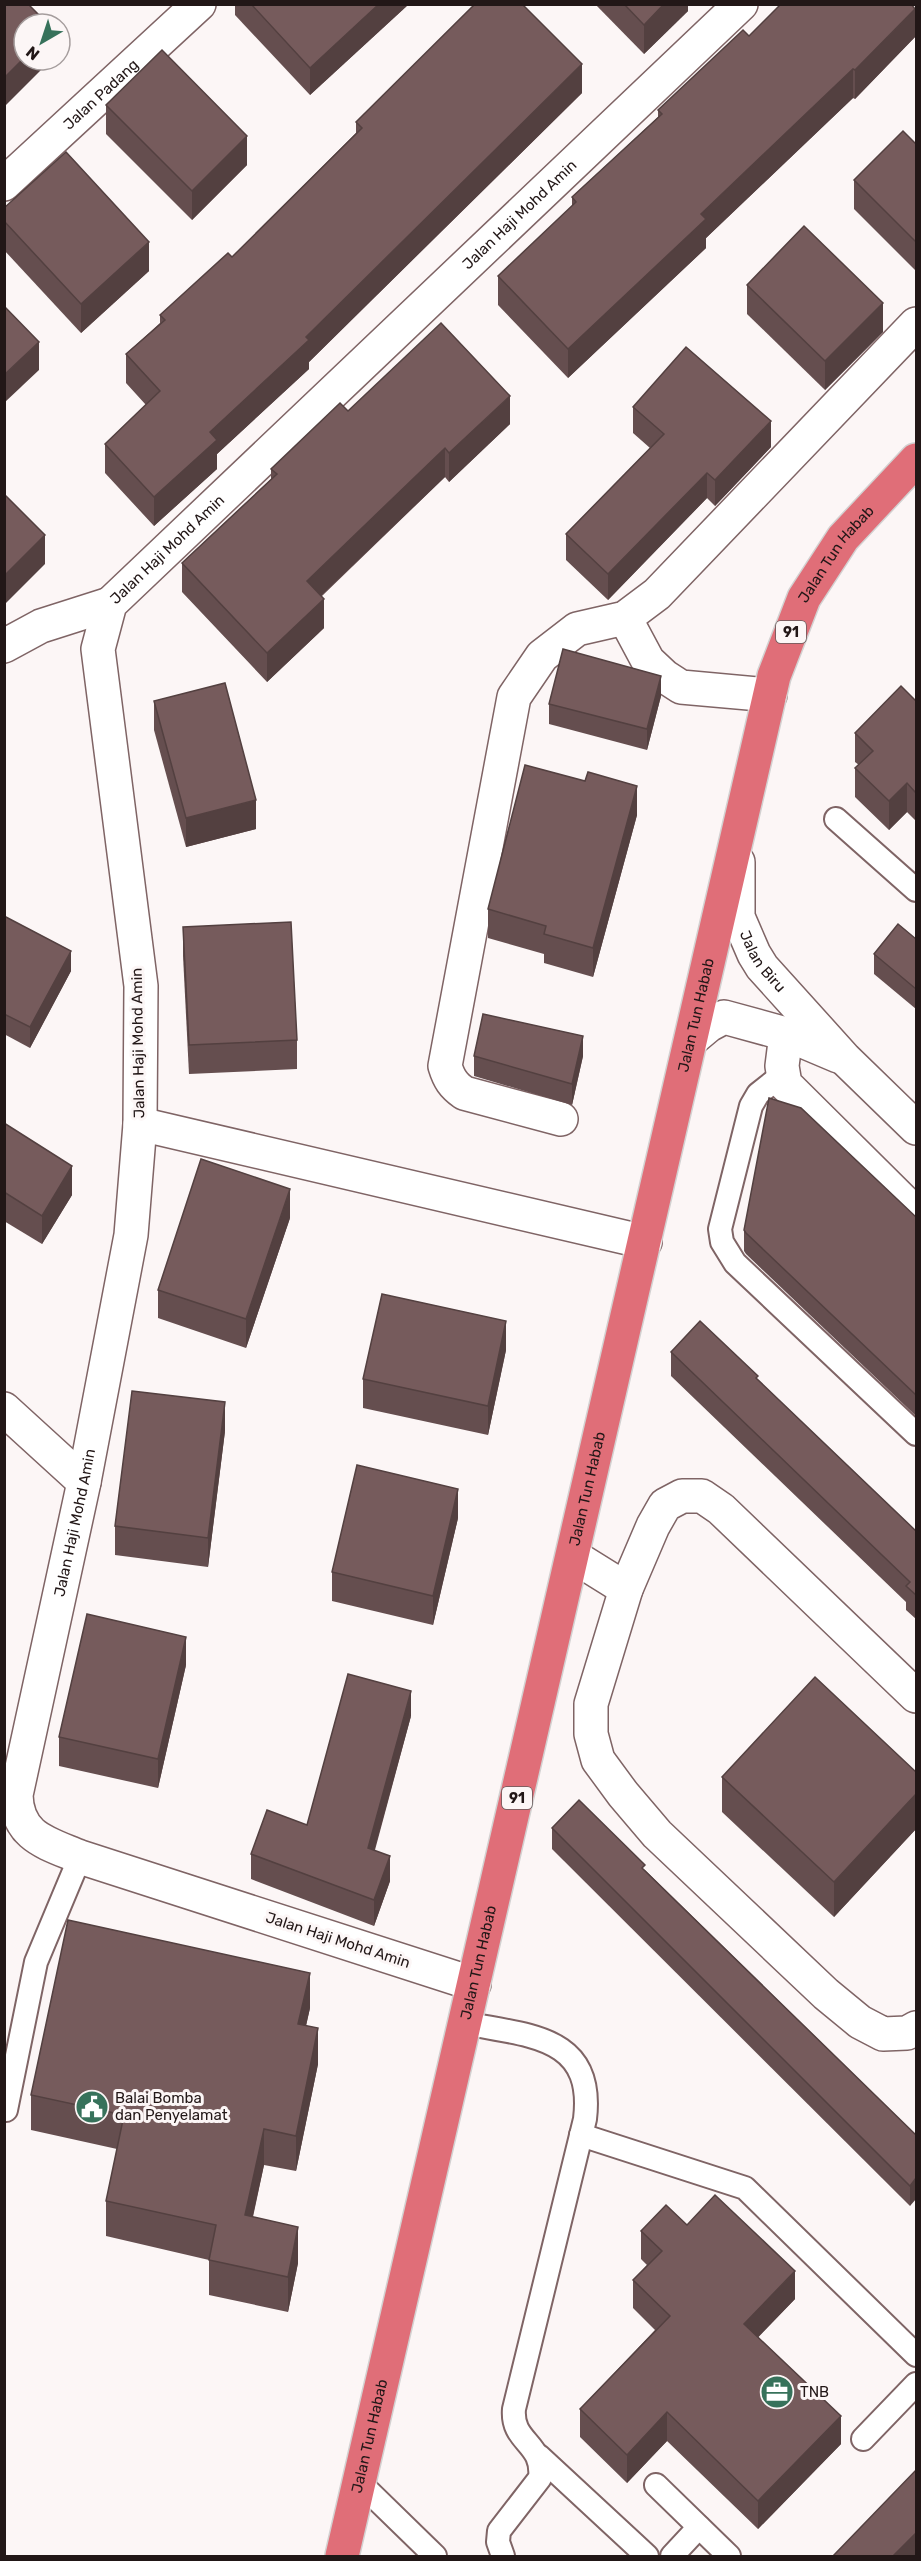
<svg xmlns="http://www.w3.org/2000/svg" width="921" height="2561" viewBox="0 0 921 2561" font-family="Rubik,sans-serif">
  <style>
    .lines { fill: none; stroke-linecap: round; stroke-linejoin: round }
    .lane-casing { stroke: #7f6465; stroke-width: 26 }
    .street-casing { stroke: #7f6465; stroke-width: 36 }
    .secondary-casing { stroke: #7f6465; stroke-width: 36 }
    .highway-casing { stroke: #d3d1d1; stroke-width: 36 }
    .lane { stroke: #fff; stroke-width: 22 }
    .street { stroke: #fff; stroke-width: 33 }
    .secondary { stroke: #fff; stroke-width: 33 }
    .highway { stroke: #e06e78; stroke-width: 33 }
    .wall { fill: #654e4f }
    .shaded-wall { fill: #534040 }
    .building { fill: #765b5c; stroke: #534040; stroke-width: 1.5 }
    .labels { text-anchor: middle; stroke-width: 6; stroke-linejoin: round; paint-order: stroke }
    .shield { fill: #fcf6f6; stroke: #635a5a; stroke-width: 1.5 }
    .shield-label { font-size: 14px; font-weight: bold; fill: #221717 }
    .street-label { font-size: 15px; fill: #221717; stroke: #fcf6f6 }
    .poi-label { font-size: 15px; fill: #221717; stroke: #fcf6f6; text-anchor: start }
  </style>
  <rect width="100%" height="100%" fill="#fcf6f6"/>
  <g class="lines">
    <g class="lane-casing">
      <g id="lane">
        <path d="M836 819 916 890"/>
        <path d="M782 1075 758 1094 751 1106 720 1229 722 1242 735 1263 916 1434"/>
        <path d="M465 2023C528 2036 595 2035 585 2119L514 2409C511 2443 544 2442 540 2478L499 2531 498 2542 503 2556"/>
        <path d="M6 2110 36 1962 80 1857"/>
        <path d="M581 2135 745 2188 916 2355"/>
        <path d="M863 2439 916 2384"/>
        <path d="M539 2456 647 2556"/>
        <path d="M359 2482 435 2556"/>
        <path d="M656 2485 729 2556"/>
        <path d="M672 2556 699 2527"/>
      </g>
    </g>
    <g class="street-casing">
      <g id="street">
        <path id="s1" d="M4 184 199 4"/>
        <path d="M625 618 648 661 664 676 681 687 770 695"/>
        <path d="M4 646 41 626 110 604"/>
        <path d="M786 1034 782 1066 785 1084 916 1214"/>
        <path d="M561 1119 464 1093C453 1085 449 1079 445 1066L514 697 542 656 577 629 625 618 657 594 916 324"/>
        <path d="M140 1124 645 1242"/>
        <path d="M4 1409 84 1482"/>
        <path d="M573 1556 626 1589"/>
        <path d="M916 1696 721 1509 702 1496H682L665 1505 653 1526 626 1589 591 1704V1734L598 1760 623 1794 657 1834 826 1994 860 2022 883 2034 907 2033 916 2028"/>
        <path id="s2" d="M474 1984 80 1857C47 1843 17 1837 16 1795L84 1482 131 1235 140 1124 141 986 98 649 110 604 741 4"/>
      </g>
    </g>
    <g class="secondary-casing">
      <g id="secondary">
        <path id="s3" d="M738 862V917L754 954 762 967 845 1059 916 1128"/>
        <path d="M691 1040 709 1025 724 1017 786 1034 838 1056"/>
      </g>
    </g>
    <g class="highway-casing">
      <g id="highway">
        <path id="s4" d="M342 2556 774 676 804 598 843 538 916 460"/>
      </g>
    </g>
    <use href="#lane" class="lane"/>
    <use href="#street" class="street"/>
    <use href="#secondary" class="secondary"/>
    <use href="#highway" class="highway"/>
  </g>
  <g class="wall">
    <path d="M235 4H409L310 95 235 15Z"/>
    <path d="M595 4H688V11L644 54Z"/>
    <path d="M749 36 915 37 855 99 853 98 706 238V248L568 378 498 305V276L572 206V197L658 117V110Z"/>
    <path d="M582 93 309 362V369L217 454V469L154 526 105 473V444L146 405 126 383V354L160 323V315L232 257 356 133V122Z"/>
    <path d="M106 105 247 165 192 220 106 134Z"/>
    <path d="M916 144V271L854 209V180Z"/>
    <path d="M4 208 149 271 81 333 4 250Z"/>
    <path d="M747 285 883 332 825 390 747 314Z"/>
    <path d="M633 407 771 447 715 506 707 498 608 600 566 560V534L650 448 633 433Z"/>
    <path d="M348 411 510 424 449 482 445 477 322 596 324 628 267 682 182 592V563L271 479V469Z"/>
    <path d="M661 696 647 750 549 724V704Z"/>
    <path d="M154 701 256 829 186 847 154 730Z"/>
    <path d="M916 701V821L907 812 889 830 855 797V768L859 765 855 762V733Z"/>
    <path d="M585 781 637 815 593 977 544 963V954L488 938V909Z"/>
    <path d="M4 916 71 971 30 1048 4 1034Z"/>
    <path d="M183 927 297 1040V1069L189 1074 183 956Z"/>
    <path d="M916 939V1009L874 974V954Z"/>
    <path d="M474 1056H583L572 1105 474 1076Z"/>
    <path d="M4 1123 72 1195 42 1244 4 1221Z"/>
    <path d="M916 1217V1416L746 1254 744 1251V1230Z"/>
    <path d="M290 1218 246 1348 158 1318V1290Z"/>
    <path d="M506 1350 488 1435 363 1408V1379Z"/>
    <path d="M671 1352 758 1380 916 1531V1619L906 1610V1602L671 1376Z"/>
    <path d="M225 1431 208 1567 115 1555V1526Z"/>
    <path d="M458 1518 433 1625 332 1601V1572Z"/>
    <path d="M186 1665 158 1788 59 1766V1737Z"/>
    <path d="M411 1716 375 1850 390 1881 374 1926 251 1879V1854L307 1825Z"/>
    <path d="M916 1772V1829L834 1917 722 1812V1777Z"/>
    <path d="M552 1828 645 1870 916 2135 910 2206 552 1849Z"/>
    <path d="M310 2008 306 2026 318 2064 296 2171 264 2165 253 2217 298 2263 288 2312 209 2295V2260L106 2236V2201L117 2149 31 2130V2095Z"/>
    <path d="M687 2225 795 2299 758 2337 841 2444 758 2529 667 2441 627 2483 580 2437V2409L655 2330 633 2308V2280L647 2265 641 2259V2231Z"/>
  </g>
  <g class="shaded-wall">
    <path d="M379 4H409L310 95V68Z"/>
    <path d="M664 4H688V11L644 54V25Z"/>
    <path d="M915 9V37L855 99V70Z"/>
    <path d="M24 58V60H51L4 107V78Z"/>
    <path d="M582 64V93L309 362V369L217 454V469L154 526V497L210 432Z"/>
    <path d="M853 69V98L706 238V248L568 378V349L701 214Z"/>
    <path d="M247 136V165L192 220V191Z"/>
    <path d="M149 242V271L81 333V304Z"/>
    <path d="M883 303V332L825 390V361Z"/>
    <path d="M39 342V370L4 403V375Z"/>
    <path d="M510 396V424L449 482V453Z"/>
    <path d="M771 421V447L715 506V480Z"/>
    <path d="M445 448V477L307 609V581Z"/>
    <path d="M707 473V498L608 600V574Z"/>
    <path d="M45 535V564L4 605V576Z"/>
    <path d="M324 599V628L267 682V653Z"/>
    <path d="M661 676V696L647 750V729Z"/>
    <path d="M907 783V812L889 830V801Z"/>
    <path d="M637 786V815L593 977V948Z"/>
    <path d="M256 800V829L186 847V818Z"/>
    <path d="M71 951V971L30 1048V1027Z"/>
    <path d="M583 1036V1056L572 1105V1084Z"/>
    <path d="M72 1166V1195L42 1244V1216Z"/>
    <path d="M290 1189V1218L246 1348V1319Z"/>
    <path d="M506 1321V1350L488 1435V1406Z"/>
    <path d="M225 1402V1431L208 1567V1538Z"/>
    <path d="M458 1489V1518L433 1625V1596Z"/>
    <path d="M186 1637V1665L158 1788V1759Z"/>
    <path d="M411 1691V1716L368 1873V1848Z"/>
    <path d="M916 1794V1829L834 1917V1882Z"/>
    <path d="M390 1856V1881L374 1926V1900Z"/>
    <path d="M310 1973V2008L298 2060V2024Z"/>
    <path d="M318 2028V2064L296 2171V2136Z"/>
    <path d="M264 2129V2165L245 2251V2215Z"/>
    <path d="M916 2178V2199L910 2206V2186Z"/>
    <path d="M298 2227V2263L288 2312V2277Z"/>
    <path d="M795 2271V2299L744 2352V2324Z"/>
    <path d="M667 2412V2441L627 2483V2455Z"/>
    <path d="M841 2416V2444L758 2529V2501Z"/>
    <path d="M916 2533V2556H893Z"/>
  </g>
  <g class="building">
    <path d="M4 4H28L48 24H24V58L4 78Z"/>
    <path d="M251 4H379L310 68Z"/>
    <path d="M475 4H522L582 64 306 337 309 340 210 432 217 440 154 497 105 444 160 391 126 354 165 320 160 315 228 253 232 257 362 128 356 122Z"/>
    <path d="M624 4H664L644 25Z"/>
    <path d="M781 4H911L915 9 855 70 853 69 701 214 706 219 568 349 498 276 576 202 572 197 662 114 658 110 743 30 749 36Z"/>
    <path d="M162 50 247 136 192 191 106 105Z"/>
    <path d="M903 131 916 144V242L854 180Z"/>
    <path d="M66 152 149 242 81 304 4 221V208Z"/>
    <path d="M804 226 883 303 825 361 747 285Z"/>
    <path d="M4 306 39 342 4 375Z"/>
    <path d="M441 323 510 396 449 453 445 448 307 581 324 599 267 653 182 563 277 474 271 469 340 403 348 411Z"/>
    <path d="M686 347 771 421 715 480 707 473 608 574 566 534 664 434 633 407Z"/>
    <path d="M4 494 45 535 4 576Z"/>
    <path d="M563 649 661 676 647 729 549 704Z"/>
    <path d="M225 683 256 800 186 818 154 701Z"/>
    <path d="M901 686 916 701V793L907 783 889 801 855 768 873 751 855 733Z"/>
    <path d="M525 765 585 781 588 772 637 786 593 948 544 934 546 926 488 909Z"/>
    <path d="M4 916 71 951 30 1027 4 1014Z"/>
    <path d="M291 922 297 1040 189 1045 183 927Z"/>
    <path d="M898 924 916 939V989L874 954Z"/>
    <path d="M483 1014 583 1036 572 1084 474 1056Z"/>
    <path d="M769 1098 801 1108 916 1217V1395L746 1233 744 1230Z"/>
    <path d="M4 1123 72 1166 42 1216 4 1192Z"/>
    <path d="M201 1159 290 1189 246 1319 158 1290Z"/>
    <path d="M382 1294 506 1321 488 1406 363 1379Z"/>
    <path d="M700 1321 758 1376 756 1378 916 1531V1595L906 1586 910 1582 671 1352Z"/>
    <path d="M132 1391 225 1402 208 1538 115 1526Z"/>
    <path d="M357 1465 458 1489 433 1596 332 1572Z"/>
    <path d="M87 1614 186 1637 158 1759 59 1737Z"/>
    <path d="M348 1674 411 1691 368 1848 390 1856 374 1900 251 1854 267 1810 307 1825Z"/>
    <path d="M815 1677 916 1772V1794L834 1882 722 1777Z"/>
    <path d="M579 1800 645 1865 642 1868 916 2135V2178L910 2186 552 1828Z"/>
    <path d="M68 1920 310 1973 298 2024 318 2028 296 2136 264 2129 245 2215 298 2227 288 2277 209 2260 216 2225 106 2201 124 2115 31 2095Z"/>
    <path d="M715 2195 795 2271 744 2324 841 2416 758 2501 667 2412 627 2455 580 2409 670 2316 633 2280 662 2251 641 2231 666 2205 687 2225Z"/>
    <path d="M916 2470V2533L893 2556H833Z"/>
  </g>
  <defs>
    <g id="civic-disc" transform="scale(1.725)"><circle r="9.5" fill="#37725b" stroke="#fcf6f6"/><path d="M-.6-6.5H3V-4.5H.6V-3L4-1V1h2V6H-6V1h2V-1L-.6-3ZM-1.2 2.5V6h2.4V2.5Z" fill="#fff"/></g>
    <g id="office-disc" transform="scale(1.725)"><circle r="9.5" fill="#37725b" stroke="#fcf6f6"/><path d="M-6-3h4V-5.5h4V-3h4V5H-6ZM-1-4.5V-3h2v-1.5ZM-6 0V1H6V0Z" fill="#fff"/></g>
  </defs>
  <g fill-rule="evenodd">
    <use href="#civic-disc" x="92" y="2107"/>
    <use href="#office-disc" x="777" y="2392"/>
  </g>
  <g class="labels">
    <g class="shield">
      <rect x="776" y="621" width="30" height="22" rx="4.5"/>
      <rect x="502" y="1787" width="30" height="22" rx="4.5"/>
    </g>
    <g class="shield-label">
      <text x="791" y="637">91</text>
      <text x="517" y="1803">91</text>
    </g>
    <g class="street-label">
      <text dy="5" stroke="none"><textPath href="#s1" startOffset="132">Jalan Padang</textPath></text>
      <text dy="5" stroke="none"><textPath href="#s2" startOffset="2283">Jalan Haji Mohd Amin</textPath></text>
      <text dy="5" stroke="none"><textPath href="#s2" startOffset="1797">Jalan Haji Mohd Amin</textPath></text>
      <text dy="5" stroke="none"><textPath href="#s4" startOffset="2067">Jalan Tun Habab</textPath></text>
      <text dy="5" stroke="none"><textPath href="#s3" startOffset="106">Jalan Biru</textPath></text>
      <text dy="5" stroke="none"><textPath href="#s4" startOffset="1581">Jalan Tun Habab</textPath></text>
      <text transform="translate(138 1043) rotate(-91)" y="5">Jalan Haji Mohd Amin</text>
      <text dy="5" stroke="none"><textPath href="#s4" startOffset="1095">Jalan Tun Habab</textPath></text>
      <text dy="5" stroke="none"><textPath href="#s2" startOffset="789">Jalan Haji Mohd Amin</textPath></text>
      <text transform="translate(338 1940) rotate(18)" y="5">Jalan Haji Mohd Amin</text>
      <text dy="5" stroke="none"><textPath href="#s4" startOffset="609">Jalan Tun Habab</textPath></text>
      <text dy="5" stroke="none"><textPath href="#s4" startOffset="123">Jalan Tun Habab</textPath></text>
    </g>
    <g class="poi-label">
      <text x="115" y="2103">Balai Bomba<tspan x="115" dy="17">dan Penyelamat</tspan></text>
      <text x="800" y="2397">TNB</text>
    </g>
  </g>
  <rect width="921" height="2561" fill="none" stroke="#221717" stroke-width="12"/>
  <g transform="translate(42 42) rotate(219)"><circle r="28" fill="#fcf6f6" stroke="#a59d9d" stroke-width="1.5"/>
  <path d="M0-4.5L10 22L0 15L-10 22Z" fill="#37725b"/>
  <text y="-9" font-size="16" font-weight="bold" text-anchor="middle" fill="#221717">N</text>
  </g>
</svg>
